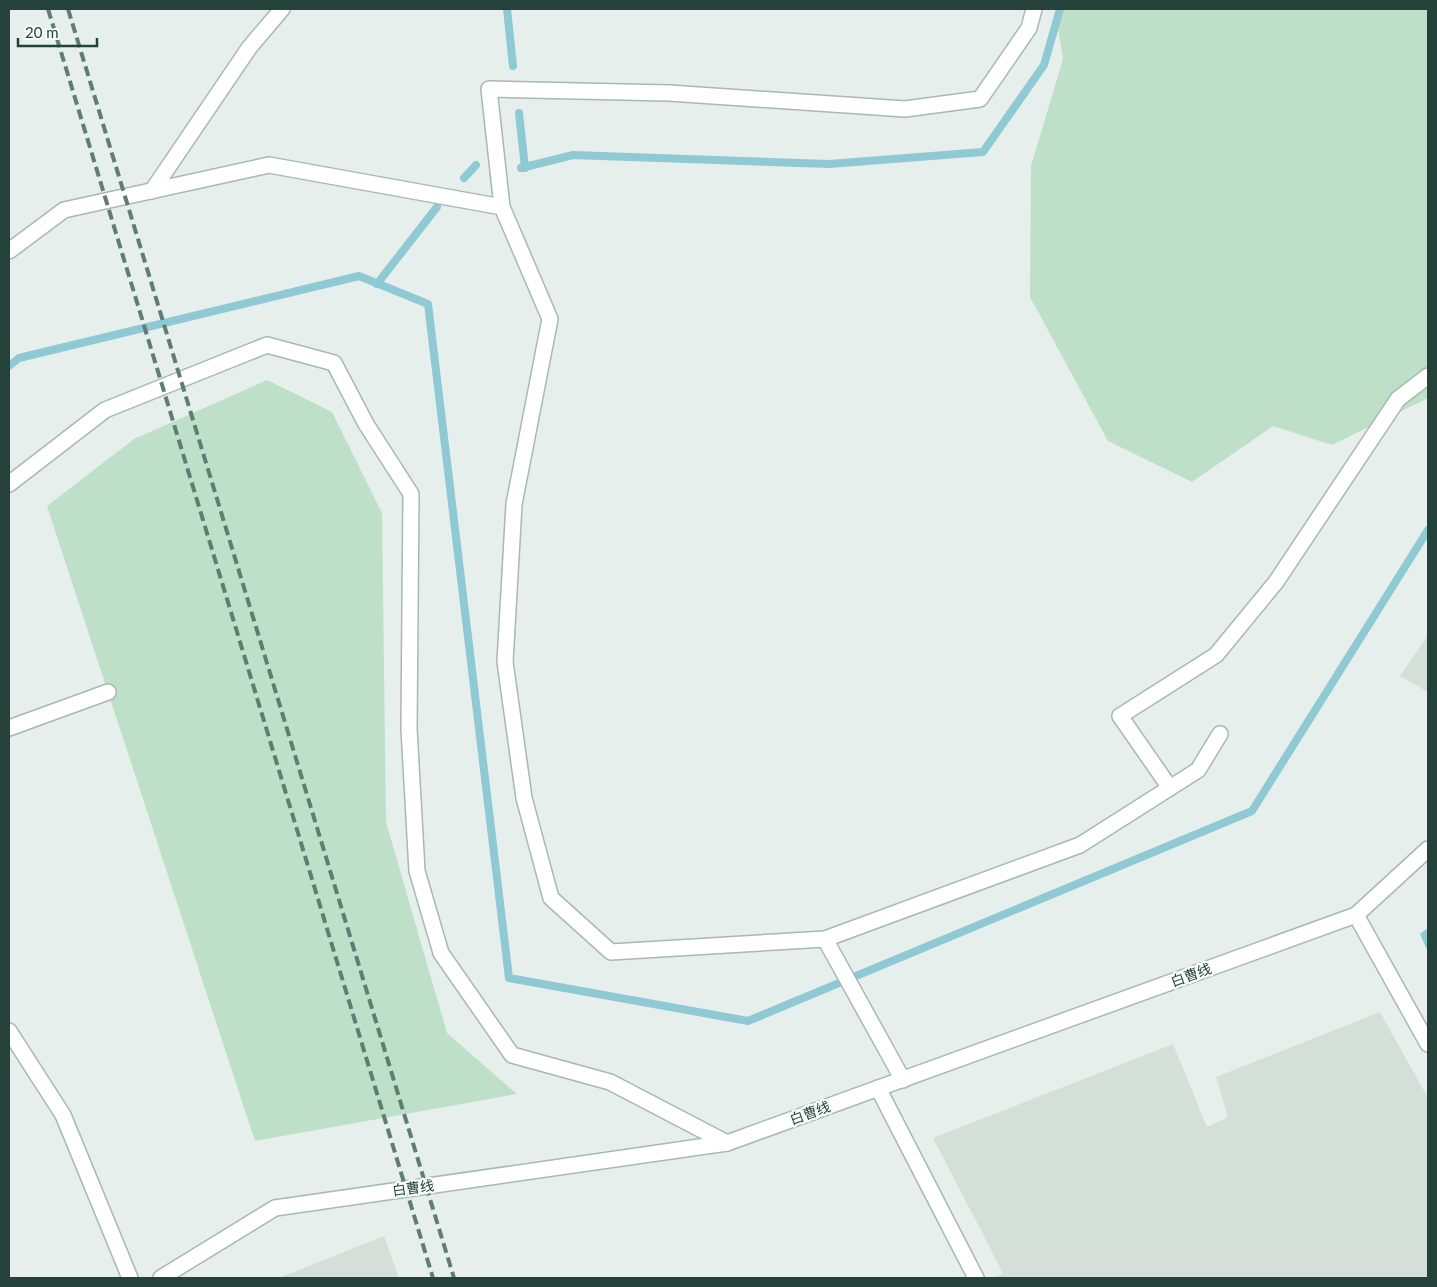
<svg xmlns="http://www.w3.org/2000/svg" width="1437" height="1287" viewBox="0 0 1437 1287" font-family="Lato,'Noto Sans SC',sans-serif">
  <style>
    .built { fill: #d4dfda }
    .green { fill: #bfe0c8 }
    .water { fill: #8ec9d4 }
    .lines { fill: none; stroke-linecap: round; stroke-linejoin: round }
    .stream { stroke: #8ec9d4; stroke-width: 8 }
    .minor-casing { stroke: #a8b8b2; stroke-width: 18 }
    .minor { stroke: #fff; stroke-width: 15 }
    .rail { stroke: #5f7d75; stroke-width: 4; stroke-dasharray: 10 5; stroke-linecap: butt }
    .labels { text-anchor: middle; stroke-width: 4.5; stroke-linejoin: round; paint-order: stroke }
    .street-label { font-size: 14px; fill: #24423a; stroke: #f7fbf9 }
  </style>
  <rect width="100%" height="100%" fill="#e6efeb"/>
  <g class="built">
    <path d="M1428 635V692L1400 676Z"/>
    <path d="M1380 1012 1428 1098V1278H995L1003 1273 933 1138 1173 1044 1207 1127 1228 1117 1216 1077Z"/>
    <path d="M384 1236 399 1278H279Z"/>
  </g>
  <g class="green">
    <path d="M1055 9H1428V398L1332 445 1273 426 1192 482 1108 441 1030 297 1031 166 1063 59Z"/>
    <path d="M267 380 332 412 382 513 386 822 447 1033 517 1094 255 1141 47 506 134 439Z"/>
  </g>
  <path class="water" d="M1428 928V952L1420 934Z"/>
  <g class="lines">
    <g class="stream">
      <path d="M507 9 513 66"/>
      <path d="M519 113 525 168"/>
      <path d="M521 168 573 155 829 164 983 152 1044 65 1060 9"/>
      <path d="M464 178 476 165"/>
      <path d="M377 284 437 207"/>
      <path d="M9 366 19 358 359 276 428 304 509 978 748 1021 1252 811 1428 530"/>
    </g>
    <g class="minor-casing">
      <g id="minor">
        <path d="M152 191 249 48 282 9"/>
        <path d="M502 207 489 89 669 93 905 109 980 99 1029 28 1034 9"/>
        <path d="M9 251 64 210 269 165 502 207 550 319 514 504 505 662 524 798 551 898 611 952 825 939 903 1080"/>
        <path d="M9 484 105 410 267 345 334 363 366 424 411 494 409 729 417 871 441 953 512 1055 610 1082 727 1143"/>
        <path d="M9 728 108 692"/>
        <path d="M1170 788 1120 716 1216 655 1276 582 1398 399 1428 376"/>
        <path d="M1356 915 1428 1044"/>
        <path d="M825 939 1080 845 1198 770 1220 734"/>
        <path d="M9 1031 63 1115 130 1278"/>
        <path d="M878 1088 976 1278"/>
        <path d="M161 1278 275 1208 727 1143 1356 915 1428 849"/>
      </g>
    </g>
    <use href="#minor" class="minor"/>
    <g class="rail">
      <path d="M48 9 433 1278"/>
      <path d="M68 9 454 1278"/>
    </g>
  </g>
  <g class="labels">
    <g class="street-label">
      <text transform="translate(1191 975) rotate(-20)" y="5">白曹线</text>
      <text transform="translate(810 1113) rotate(-20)" y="5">白曹线</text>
      <text transform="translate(413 1188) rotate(-8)" y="5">白曹线</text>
    </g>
  </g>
  <rect width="1437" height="1287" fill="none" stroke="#24423a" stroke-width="20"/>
  <path d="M18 38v8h79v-8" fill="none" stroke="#24423a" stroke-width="2.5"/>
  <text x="25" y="38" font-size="15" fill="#24423a" stroke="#f7fbf9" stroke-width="4" paint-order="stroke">20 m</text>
</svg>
